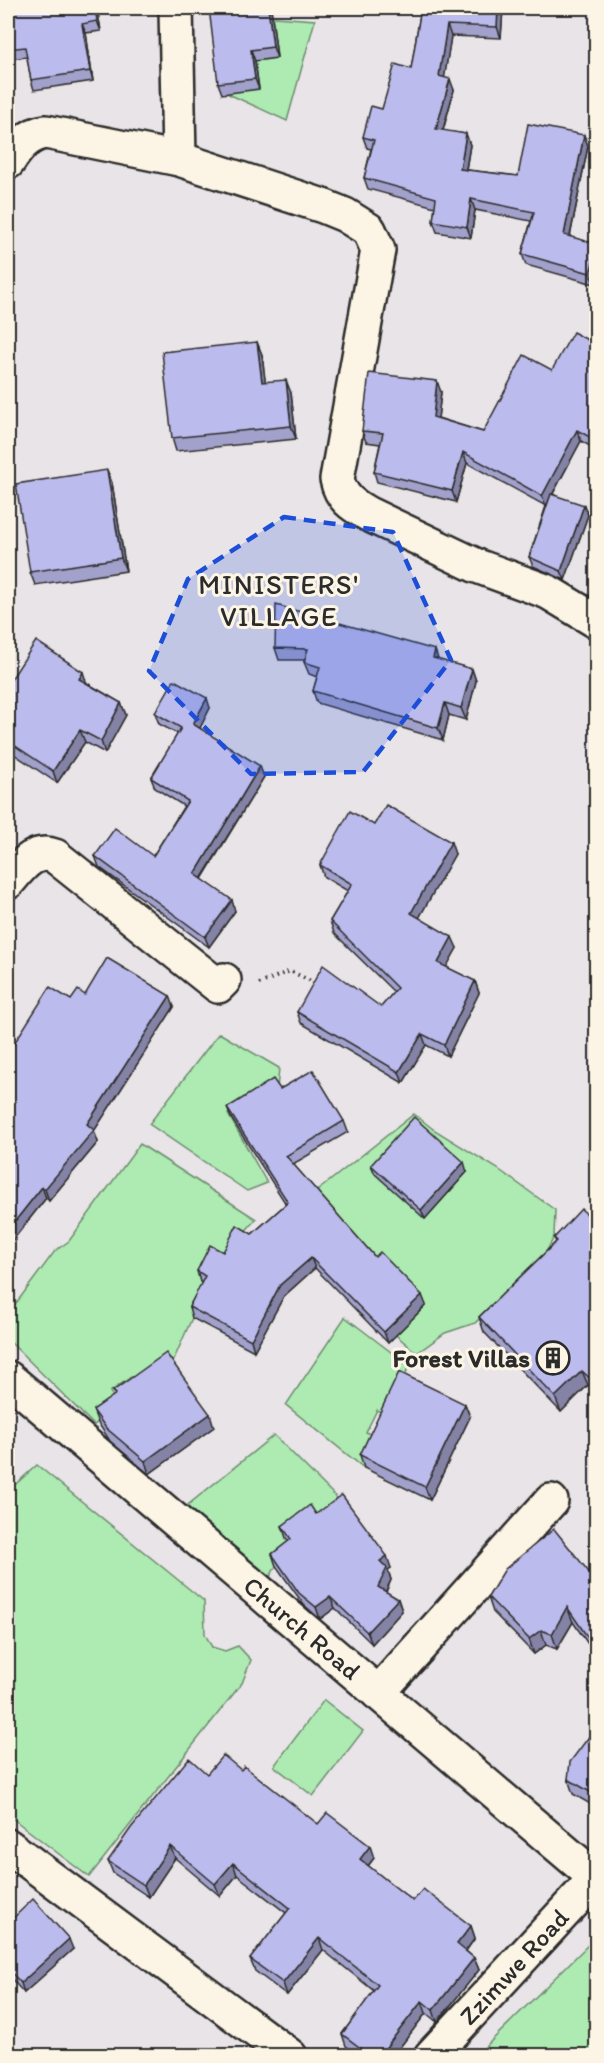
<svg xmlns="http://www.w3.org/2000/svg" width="604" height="2063" viewBox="0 0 604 2063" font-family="Itim,sans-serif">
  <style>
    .green { fill: #adebb2; stroke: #6c8b6e; stroke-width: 1.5 }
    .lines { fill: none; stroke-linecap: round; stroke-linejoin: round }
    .minor-casing { stroke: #2b2b2b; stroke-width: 38 }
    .path { stroke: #2b2b2b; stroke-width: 4; stroke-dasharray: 1.5 4.5; stroke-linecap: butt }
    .minor { stroke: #fcf5e5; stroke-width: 33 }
    .wall { fill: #a2a1cc; stroke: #2b2b2b; stroke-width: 1.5 }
    .shaded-wall { fill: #8483a6; stroke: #2b2b2b; stroke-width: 1.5 }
    .building { fill: #bcbbed; stroke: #2b2b2b; stroke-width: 1.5 }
    .marked { fill: #1d4ed8; fill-opacity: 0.2; stroke: #1d4ed8; stroke-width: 4.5; stroke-dasharray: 12 8; stroke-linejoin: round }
    .labels { text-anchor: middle; stroke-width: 6; stroke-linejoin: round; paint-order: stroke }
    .poi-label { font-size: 26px; font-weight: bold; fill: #2b2b2b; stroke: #fcf5e5; text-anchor: end }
    .street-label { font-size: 26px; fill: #2b2b2b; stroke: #fcf5e5 }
    .quarter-label { font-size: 28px; letter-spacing: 1.5px; fill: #2b2b2b; stroke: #fcf5e5 }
  </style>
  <rect width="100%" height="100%" fill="#e9e4e7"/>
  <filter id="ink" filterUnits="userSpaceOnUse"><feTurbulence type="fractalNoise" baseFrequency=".0167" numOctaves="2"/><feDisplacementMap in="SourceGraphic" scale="12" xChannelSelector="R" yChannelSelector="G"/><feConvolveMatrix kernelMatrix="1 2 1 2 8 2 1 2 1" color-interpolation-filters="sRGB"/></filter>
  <g filter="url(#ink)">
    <g class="green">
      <path d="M220 13 315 20 287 121 222 91Z"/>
      <path d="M219 1033 279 1068 277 1089 228 1114 267 1183 247 1191 149 1124Z"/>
      <path d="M414 1114 433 1129 498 1169 555 1210 554 1237 545 1254 475 1323 445 1333 417 1353 350 1296 283 1218Z"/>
      <path d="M140 1144 256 1219 201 1282 209 1286 192 1318 171 1366 140 1388 131 1377 110 1392 120 1407 94 1425 8 1340V1314L55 1251 69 1241Z"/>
      <path d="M345 1317 408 1365 404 1385 389 1416 377 1410 366 1432 379 1439 364 1468 286 1405Z"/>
      <path d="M274 1435 346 1507 286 1539 296 1551 276 1566 266 1584 178 1513Z"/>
      <path d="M37 1465 204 1601 205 1634 212 1647 225 1651 238 1646 251 1660 242 1683 89 1877 8 1815V1491Z"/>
      <path d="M324 1700 363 1731 313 1796 274 1766Z"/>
      <path d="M592 1941 596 1945V2055H477Z"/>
    </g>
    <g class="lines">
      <g class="minor-casing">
        <g id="minor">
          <path d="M176 8 179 159"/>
          <path d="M8 162C17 148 28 134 46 132L179 159 323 206 345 215 369 230 378 250 337 479C341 498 352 505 368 514L477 566 548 592 596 621"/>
          <path d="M8 882C21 867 33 848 55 856L218 986 224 980"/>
          <path id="s1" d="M8 1378 596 1878"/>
          <path d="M378 1693 551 1501"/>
          <path d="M8 1846 290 2056"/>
          <path id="s2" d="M431 2056 596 1878"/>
        </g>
      </g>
      <path class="path" d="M259 984 290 971 315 983"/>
      <use href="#minor" class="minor"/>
    </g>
    <g class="wall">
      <path d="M8 8H97L101 31 86 33 93 81 34 90 31 80 27 57 8 59Z"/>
      <path d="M271 8 277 58 255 61 259 89 222 94 218 83Z"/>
      <path d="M421 8H503L501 38 451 36 444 78 454 90 443 131 466 134 470 145 466 170 518 176 584 135 588 146 570 237 597 244V275L594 284 526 265 522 254 531 221 475 210 471 238 437 232 433 221 435 207 368 189 364 178 371 149 367 148 363 137 411 69Z"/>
      <path d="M257 342 262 355 265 382 291 393 296 439 176 451 172 438Z"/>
      <path d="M597 345V450L581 441 553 494 588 515 565 580 533 566 529 557 546 506 467 463 456 502 377 482 374 472 380 444 366 442 362 431 441 392 438 418 483 432 552 370Z"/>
      <path d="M107 470 112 483 126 571 35 585 30 572Z"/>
      <path d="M275 648 435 650 438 660 472 669 476 681 466 720 449 715 443 740 317 703 313 691 317 677 309 674 304 662 305 660H279Z"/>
      <path d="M87 683 121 703 126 715 105 753 85 742 57 783 8 750V684Z"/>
      <path d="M210 708 200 728 264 777 202 879 235 911 209 947 99 867 95 856H153L184 806 155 788 151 778 178 734 159 724 155 713Z"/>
      <path d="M374 825 455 854 419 918 457 948 446 967 475 981 479 993 448 1056 426 1045 403 1083 301 1023 297 1012 381 1007 394 992 334 933 330 921 348 891 324 877 320 865Z"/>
      <path d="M85 995 174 1007 94 1131 98 1142 49 1201 46 1198 8 1246V1053L71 1000Z"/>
      <path d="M280 1089 344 1121 348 1132 293 1164 375 1257 426 1305 388 1343 315 1268 284 1296 254 1351 192 1318 189 1307 202 1283 200 1282 197 1271 223 1252 252 1234 286 1204 231 1118 227 1108Z"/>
      <path d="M371 1165 467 1172 425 1219 375 1174Z"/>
      <path d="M597 1223V1394L588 1385 561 1412 484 1332 479 1317 556 1242 554 1238Z"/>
      <path d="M113 1391 214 1427 149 1474 110 1441 98 1423 93 1410 115 1395Z"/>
      <path d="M465 1404 470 1417 430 1500 364 1468 360 1455Z"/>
      <path d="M316 1514 391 1568 388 1570 391 1580 386 1592 398 1599 402 1611 372 1644 335 1608 320 1619 304 1605 276 1566 272 1554 289 1542 286 1538 282 1526Z"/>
      <path d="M597 1582V1657L573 1622 557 1649 546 1645 534 1654 493 1612 488 1597Z"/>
      <path d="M597 1726V1808L573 1794 568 1779Z"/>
      <path d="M241 1770 318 1824 374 1858 368 1866 413 1901 471 1926 475 1938 466 1951 474 1958 479 1970 437 2022 426 2013 394 2055H359L346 2046 342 2034 374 1991 323 1950 287 1995 255 1971 250 1959 286 1913 237 1875 220 1896 175 1858 149 1897 113 1873 108 1861 207 1774Z"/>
      <path d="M8 1923 73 1949 24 1993 8 1975Z"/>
    </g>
    <g class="shaded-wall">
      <path d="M95 8H97L101 31 97 21Z"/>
      <path d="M268 8H271L277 58 273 47Z"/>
      <path d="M498 8H503L501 38 497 27Z"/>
      <path d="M82 24 86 33 93 81 90 71Z"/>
      <path d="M447 25 451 36 443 87 439 76Z"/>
      <path d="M251 50 255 61 259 89 255 79Z"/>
      <path d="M450 79 454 90 440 140 436 129Z"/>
      <path d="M466 134 470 145 464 180 460 169Z"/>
      <path d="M584 135 588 146 568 246 564 235Z"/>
      <path d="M471 199 475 210 471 238 467 227Z"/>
      <path d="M597 249V275L594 284 590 273Z"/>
      <path d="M257 342 262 355 267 395 262 382Z"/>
      <path d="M286 380 291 393 296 439 291 426Z"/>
      <path d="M437 381 441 392 437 428 433 417Z"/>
      <path d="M577 430 581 441 546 506 542 496Z"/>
      <path d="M463 452 467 463 456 502 452 491Z"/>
      <path d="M107 470 112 483 126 571 121 558Z"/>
      <path d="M584 505 588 515 565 580 561 571Z"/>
      <path d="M435 650 439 662 433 658Z"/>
      <path d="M472 669 476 681 466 720 461 708Z"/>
      <path d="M83 672 87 684 79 679Z"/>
      <path d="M207 698 210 708 197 734 193 724Z"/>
      <path d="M121 703 126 715 105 753 101 741Z"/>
      <path d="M445 703 449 715 443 740 438 728Z"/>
      <path d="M80 730 85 742 57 783 53 771Z"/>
      <path d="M260 766 264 777 198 884 195 874Z"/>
      <path d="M451 842 455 854 415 925 411 913Z"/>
      <path d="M232 900 235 911 209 947 205 937Z"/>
      <path d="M452 937 457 948 442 975 438 963Z"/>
      <path d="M475 981 479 993 448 1056 444 1045Z"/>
      <path d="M170 996 174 1007 94 1131 98 1142 49 1201 45 1189Z"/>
      <path d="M422 1034 426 1045 403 1083 399 1072Z"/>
      <path d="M464 1162 467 1172 425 1219 421 1210Z"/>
      <path d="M42 1187 46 1198 8 1246V1230Z"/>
      <path d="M311 1258 315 1268 284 1296 254 1351 251 1340 280 1285Z"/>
      <path d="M422 1295 426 1305 388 1343 384 1332Z"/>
      <path d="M582 1371 588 1385 561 1412 555 1397Z"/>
      <path d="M597 1377V1392L592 1380Z"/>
      <path d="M465 1404 470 1417 430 1500 425 1487Z"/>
      <path d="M210 1414 214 1427 149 1474 145 1461Z"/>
      <path d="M387 1556 391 1568 388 1570 391 1580 382 1599 378 1587 380 1561Z"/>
      <path d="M330 1597 335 1608 320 1619 316 1607Z"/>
      <path d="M398 1599 402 1611 372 1644 367 1632Z"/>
      <path d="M567 1607 573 1622 557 1649 552 1634Z"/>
      <path d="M541 1630 546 1645 534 1654 529 1639Z"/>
      <path d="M170 1846 175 1858 149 1897 144 1885Z"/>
      <path d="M370 1846 374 1858 364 1871 360 1859Z"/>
      <path d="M233 1863 237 1875 220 1896 215 1884Z"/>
      <path d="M471 1926 475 1938 462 1956 457 1944Z"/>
      <path d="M319 1938 323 1950 287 1995 283 1983Z"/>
      <path d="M69 1939 73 1949 24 1993 21 1983Z"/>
      <path d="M474 1958 479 1970 437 2022 433 2010Z"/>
      <path d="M422 2001 426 2013 394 2055H380Z"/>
    </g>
    <g class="building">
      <path d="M8 8H95L97 21 82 24 90 71 31 80 25 47 8 49Z"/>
      <path d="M209 8H268L273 47 251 50 255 79 218 83Z"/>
      <path d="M421 8H498L497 27 447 25 439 76 450 79 436 129 466 134 460 169 518 176 528 124 584 135 564 235 597 244V249L590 273 522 254 534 212 471 199 467 227 433 221 436 198 364 178 374 140 363 137 371 106 382 109 395 64 411 69Z"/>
      <path d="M573 332 597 345V441L577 430 542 496 463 452 452 491 374 472 383 433 362 431 369 373 437 381 433 417 483 432 524 355 552 370Z"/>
      <path d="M257 342 262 382 286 380 291 426 172 438 162 352Z"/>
      <path d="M107 470 121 558 30 572 16 484Z"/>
      <path d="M551 494 584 505 561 571 529 557Z"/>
      <path d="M276 605 435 650 433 658 472 669 461 708 445 703 438 728 313 691 320 667 304 662 308 649 275 648Z"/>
      <path d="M36 641 83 672 79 679 121 703 101 741 80 730 53 771 8 741V684Z"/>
      <path d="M174 680 207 698 193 724 260 766 195 874 232 900 205 937 95 856 115 828 153 856 188 801 151 778 181 728 155 713Z"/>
      <path d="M386 805 451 842 411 913 452 937 438 963 475 981 444 1045 422 1034 399 1072 297 1012 323 965 381 1007 397 988 330 921 352 884 320 865 350 811 374 825Z"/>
      <path d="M107 958 170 996 87 1124 94 1130 45 1189 42 1187 8 1230V1053L50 987 71 1000 78 990 85 995Z"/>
      <path d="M313 1070 344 1121 286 1156 375 1257 380 1252 422 1295 384 1332 311 1258 280 1285 251 1340 189 1307 205 1276 197 1271 210 1245 223 1252 237 1225 252 1234 288 1202 227 1108 273 1079 280 1089Z"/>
      <path d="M414 1117 464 1162 421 1210 371 1165Z"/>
      <path d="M581 1209 597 1223V1377L592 1380 582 1371 555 1397 479 1317 557 1241 554 1238Z"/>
      <path d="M166 1353 210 1414 145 1461 106 1428 93 1410 116 1394 113 1391Z"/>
      <path d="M399 1372 465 1404 425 1487 360 1455Z"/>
      <path d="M342 1495 387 1556 380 1561 387 1568 378 1587 398 1599 367 1632 330 1597 316 1607 299 1593 272 1554 291 1539 282 1526 310 1505 316 1514Z"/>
      <path d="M554 1529 597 1582V1646L593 1645 567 1607 552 1634 541 1630 529 1639 488 1597 505 1569Z"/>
      <path d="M597 1726V1796L568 1779 570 1762Z"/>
      <path d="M223 1755 241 1770 244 1766 318 1824 327 1813 370 1846 360 1859 413 1901 423 1889 471 1926 457 1944 474 1958 433 2010 422 2001 380 2055H370L342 2034 378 1985 319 1938 283 1983 250 1959 290 1908 233 1863 215 1884 170 1846 144 1885 108 1861 131 1828 189 1758 207 1774Z"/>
      <path d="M33 1899 69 1939 21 1983 8 1969V1923Z"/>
    </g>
  </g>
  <path class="marked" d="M284 517 393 532 451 660 363 772 251 774 149 671 188 579Z"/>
  <defs>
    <g id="building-ring" transform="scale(1.725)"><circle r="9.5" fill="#fcf5e5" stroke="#2b2b2b" stroke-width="1.5"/><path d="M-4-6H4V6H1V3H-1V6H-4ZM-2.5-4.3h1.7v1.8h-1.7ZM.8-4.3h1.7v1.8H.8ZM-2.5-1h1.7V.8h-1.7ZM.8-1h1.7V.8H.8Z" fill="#2b2b2b"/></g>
  </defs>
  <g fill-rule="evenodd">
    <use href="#building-ring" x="553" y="1358"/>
  </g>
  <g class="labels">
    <g class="poi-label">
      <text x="530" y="1367">Forest Villas</text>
    </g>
    <g class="street-label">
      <text dy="9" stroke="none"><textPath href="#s1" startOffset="386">Church Road</textPath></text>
      <text dy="9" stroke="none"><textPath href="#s2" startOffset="122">Zzimwe Road</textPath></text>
    </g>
    <g class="quarter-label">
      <text x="279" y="594">MINISTERS'<tspan x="279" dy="32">VILLAGE</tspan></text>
    </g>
  </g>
  <rect width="604" height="2063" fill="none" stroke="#fcf5e5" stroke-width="30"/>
  <rect x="15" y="15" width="574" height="2033" fill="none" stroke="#2b2b2b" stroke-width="2" filter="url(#ink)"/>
</svg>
